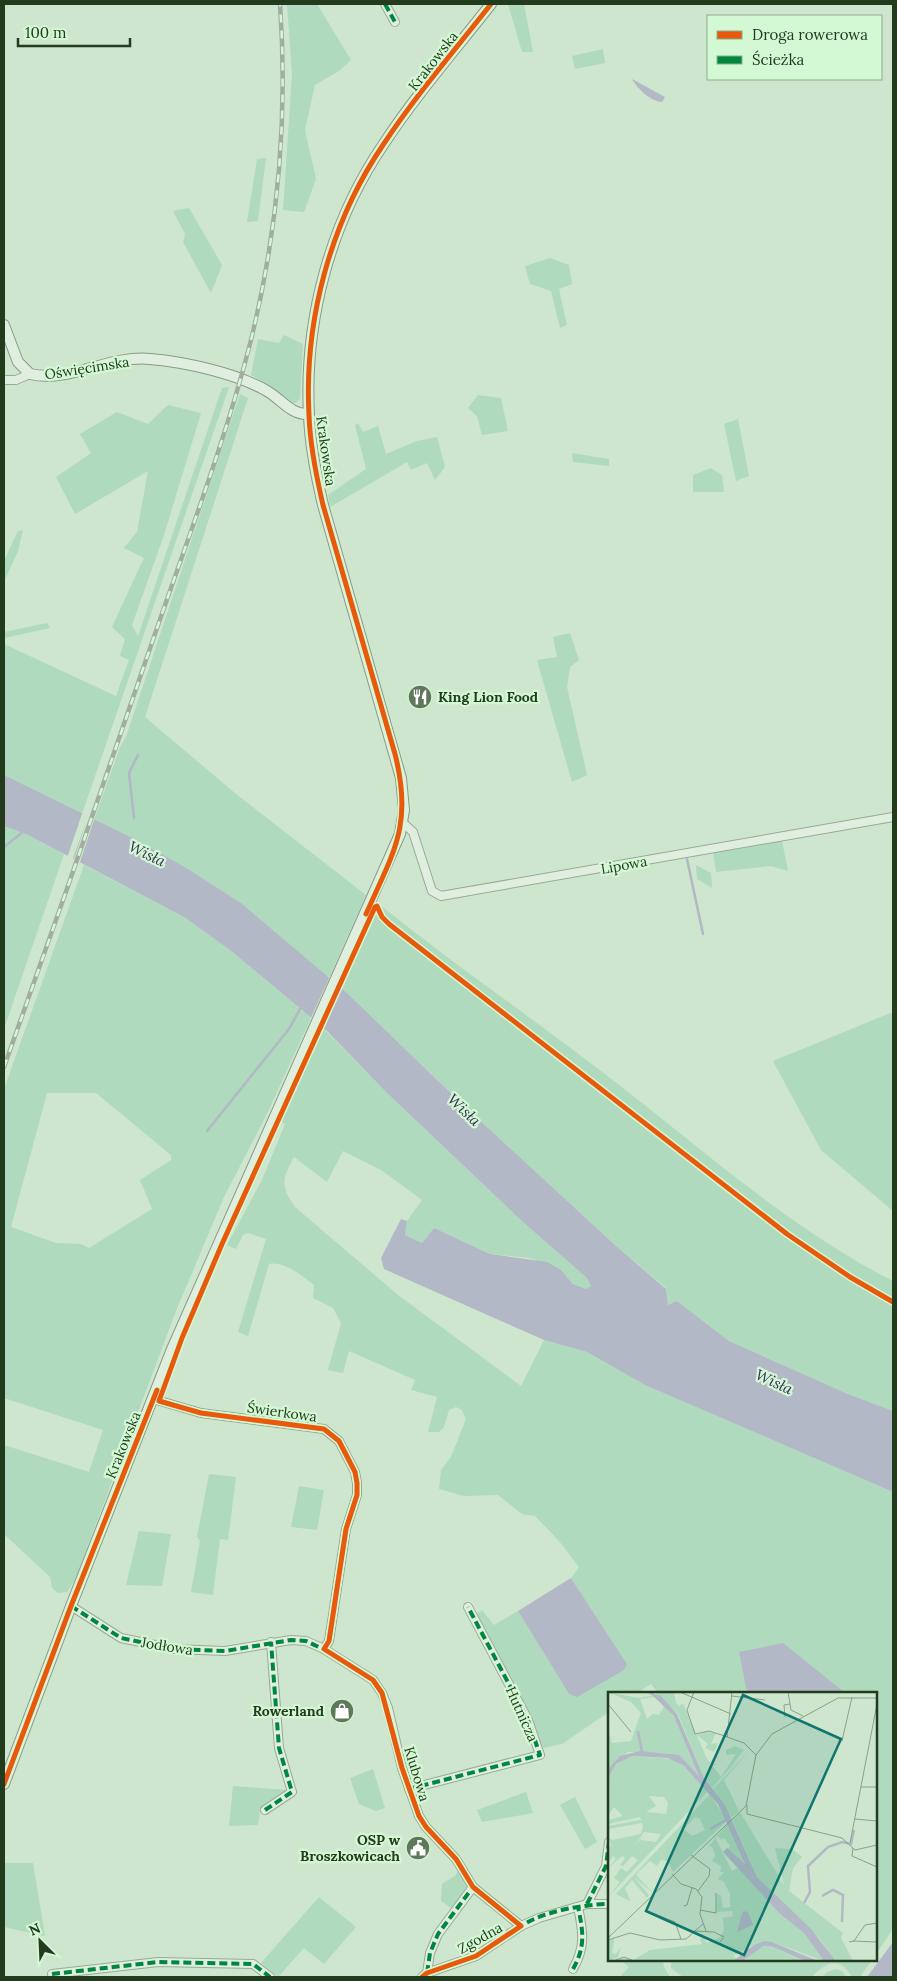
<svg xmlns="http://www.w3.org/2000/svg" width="897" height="1981" viewBox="0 0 897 1981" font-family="Lora,serif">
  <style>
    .green { fill: #afdabd; fill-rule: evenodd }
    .water { fill: #b2b8c6 }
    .pier { fill: #cee6ce }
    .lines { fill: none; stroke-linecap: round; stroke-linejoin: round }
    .stream { stroke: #b2b8c6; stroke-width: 2.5 }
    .street-casing { stroke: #98ab96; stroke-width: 10 }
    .secondary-casing { stroke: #889b86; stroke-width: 12 }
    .street { stroke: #e0eee0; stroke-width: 8 }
    .secondary { stroke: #e0eee0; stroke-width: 10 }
    .rail-casing { stroke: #a0ada0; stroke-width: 4.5 }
    .rail { stroke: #d3f8d4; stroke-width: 2.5; stroke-dasharray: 8; stroke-linecap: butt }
    .quiet { stroke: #00873e; stroke-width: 4; stroke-dasharray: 8 4; stroke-linecap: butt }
    .cycleway-casing { stroke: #d3f8d4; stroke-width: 8 }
    .cycleway { stroke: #e8590c; stroke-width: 5 }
    .labels { text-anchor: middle; stroke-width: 4.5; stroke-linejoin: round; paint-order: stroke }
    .street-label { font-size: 14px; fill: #233b1d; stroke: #d3f8d4 }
    .poi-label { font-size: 14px; font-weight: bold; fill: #233b1d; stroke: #d3f8d4; text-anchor: end }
    .water-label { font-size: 15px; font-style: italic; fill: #382c5c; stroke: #d3f8d4 }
    .inset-river { fill: none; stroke: #b2b8c6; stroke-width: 2.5 }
    .inset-road { fill: none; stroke: #8aa287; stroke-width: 1 }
    .view { fill: #0f766e; fill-opacity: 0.15; stroke: #0f766e; stroke-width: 2.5 }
    .inset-edge { fill: none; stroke: #233b1d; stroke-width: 2.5 }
  </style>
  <rect width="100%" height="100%" fill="#cee6ce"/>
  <g class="green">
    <path d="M287 4H317L351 60 339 71 315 85 305 130 316 179 304 212 283 210 292 74Z"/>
    <path d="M508 4H524L533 52H522Z"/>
    <path d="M603 49 605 63 575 69 572 56Z"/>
    <path d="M266 158 258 221 247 222 257 159Z"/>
    <path d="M189 208 222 265 211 293 183 242 185 234 173 211Z"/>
    <path d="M550 258 569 265 572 284 559 289 567 325 560 328 551 291 530 284 525 266Z"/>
    <path d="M284 335 303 344 300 399 296 403H289L271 387 251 375 258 339 279 343Z"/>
    <path d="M229 387 82 814 4 775V644L116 696 129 660 120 656 125 639 112 627 144 558 124 548 137 532 148 471 75 514 56 477 91 453 80 434 117 412 148 424 168 405 201 413 164 535 132 625 138 636 222 388Z"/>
    <path d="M240 394 248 398 145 717 236 794 366 895 329 978 241 903 185 867 94 820 120 747 126 737Z"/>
    <path d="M478 395 501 398 508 431 482 435 477 416 468 408Z"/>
    <path d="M738 419 749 476 736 481 724 424Z"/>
    <path d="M358 423 363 432 378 426 386 454 417 441 437 437 445 467 435 480 427 463 411 470 407 462 330 507 328 495 366 469 355 425Z"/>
    <path d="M572 453 609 459V466L573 462Z"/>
    <path d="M711 468 722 475 724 492H693V475Z"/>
    <path d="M23 530 18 551 4 582V561L18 531Z"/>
    <path d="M47 623 50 628 4 638V632Z"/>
    <path d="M570 633 579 660 570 667 567 687 587 775 572 782 537 660 557 657 553 637Z"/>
    <path d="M4 826 28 835 64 854 4 1029Z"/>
    <path d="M782 841 788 871 771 866 716 872 713 853Z"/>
    <path d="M84 865 184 917 230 950 311 1018 266 1116 224 1197 176 1311 75 1580 67 1592 58 1593 52 1588 50 1577 4 1534V1445L89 1472 103 1430 4 1398V1089ZM47 1093H96L171 1155V1160L140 1180 152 1209 89 1248 81 1244 56 1243 11 1227Z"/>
    <path d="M696 865 711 873 712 888 697 879Z"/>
    <path d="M380 905C452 963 528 1015 601 1071 696 1143 786 1227 893 1281V1411L848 1394 729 1341 677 1301 668 1305 666 1288 616 1246 460 1102 341 987 375 909Z"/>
    <path d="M893 1012V1211L821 1150 773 1061Z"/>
    <path d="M323 1028 386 1092 524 1223 587 1278 591 1286 586 1289 573 1284 561 1270 530 1258 490 1254 434 1228 422 1243 405 1235 407 1221 422 1200 381 1170 343 1151 327 1182 294 1157C282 1179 280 1186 295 1207L398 1295 521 1386 544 1340 587 1352 645 1385 893 1492V1929L876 1954V1694L845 1693 739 1652 747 1693H658L651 1684 637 1693 610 1694 609 1712 562 1744 543 1748 526 1708 477 1614 482 1610 494 1625 518 1611 569 1694 627 1664 571 1578 579 1567 559 1541 535 1516 522 1514 498 1495 464 1496 439 1489 441 1470 451 1457 466 1419 462 1410 456 1407 449 1410 444 1427 439 1432H428L437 1397 411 1390 415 1380 349 1351 343 1373 328 1370 341 1323 333 1308 313 1298 314 1285C302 1276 285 1261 269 1264L248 1336 238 1332 266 1239 248 1233 243 1235 236 1249 227 1245 262 1180 285 1124 279 1121Z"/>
    <path d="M209 1474 236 1477 228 1540 220 1539 213 1595 191 1592 200 1541 197 1537Z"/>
    <path d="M299 1486 324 1490 317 1530 291 1527Z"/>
    <path d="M139 1531 171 1534 162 1586 126 1585Z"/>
    <path d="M373 1769 385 1808 376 1811 359 1804 350 1778Z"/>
    <path d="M233 1786 287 1790 260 1810 258 1825 229 1826Z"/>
    <path d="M526 1792 533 1813 482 1822 477 1810Z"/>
    <path d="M575 1797 597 1842 585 1849 560 1805Z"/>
    <path d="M4 1863H33L45 1936 4 1927Z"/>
    <path d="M458 1869 468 1885 467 1893 455 1911 441 1901 442 1884 456 1875Z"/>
    <path d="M319 1897 356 1927 324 1964 304 1948 278 1977 261 1963Z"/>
    <path d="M624 1960H663L664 1967 670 1977H620L629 1967 622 1961Z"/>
    <path d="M671 1960H872L860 1977H852C840 1955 825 1963 812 1977H683L671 1968Z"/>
    <path d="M837 1969 843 1972 846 1977H822L827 1972Z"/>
  </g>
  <g class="water">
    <path d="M632 79 665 97 662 102C650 101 638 89 632 79Z"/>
    <path d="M4 775 132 838 185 867 241 903 346 992 460 1102 616 1246 666 1289 668 1305 677 1301 729 1341 848 1394 893 1411V1492L645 1385 587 1352 544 1340 384 1269 381 1258 401 1219 407 1221 405 1235 422 1243 434 1228 490 1254 547 1262 561 1270 573 1284 586 1289 591 1286 587 1278 524 1223 386 1092 327 1031 230 950 184 917 28 835 4 826Z"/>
    <path d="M571 1578 627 1664 624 1670 577 1697 569 1694 518 1611Z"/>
    <path d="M783 1643 844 1692 845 1693H747L739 1652Z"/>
    <path d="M893 1942V1977H867Z"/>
  </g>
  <g class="pier">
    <path d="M83 811 95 817 79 865 73 862 87 820 72 861 67 858Z"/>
    <path d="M330 976 342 985 322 1030 310 1020Z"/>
  </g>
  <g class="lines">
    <g class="stream">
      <path d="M134 818 129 773 138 755"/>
      <path d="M4 847 24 831"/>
      <path d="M687 859 703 934"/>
      <path d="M207 1131 289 1029 300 1009"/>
    </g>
    <g class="street-casing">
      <g id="street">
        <path d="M385 4 395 22"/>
        <path d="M4 380H16L30 374"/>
        <path d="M402 822 413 832 432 891 441 896 893 817"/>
        <path d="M153 1399 201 1413 324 1429 339 1441 355 1472 357 1483V1495L346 1529 329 1641 324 1649"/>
        <path d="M71 1606 121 1638 174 1649 225 1651 291 1640 306 1641 324 1649 373 1680 382 1693 388 1708 402 1768 419 1816 426 1827 456 1859 473 1887 521 1926"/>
        <path d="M409 1789 540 1755 528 1720 468 1607"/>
        <path d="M265 1810 292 1792 279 1748 271 1642"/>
        <path d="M587 1904 606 1866 609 1842"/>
        <path d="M573 1969C586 1946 583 1931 578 1907"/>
        <path d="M427 1973 430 1953 438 1934 473 1887"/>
        <path d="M52 1974 158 1962 253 1964 270 1977"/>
        <path d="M422 1977 427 1973 476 1956 521 1926 539 1918 587 1904H610"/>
      </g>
    </g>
    <g class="secondary-casing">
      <g id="secondary">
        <path d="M4 325 18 362 30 374C70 383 109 355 150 359 185 362 236 373 267 391 281 399 291 415 308 414"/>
        <path d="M4 1784 71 1606 172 1349 400 834 404 810 401 778 323 505C316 475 310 446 309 415 304 321 330 223 383 145 415 96 455 50 491 4"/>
      </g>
    </g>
    <use href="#street" class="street"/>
    <use href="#secondary" class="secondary"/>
    <g class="rail-casing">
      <path id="rail" d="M4 1067C56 922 106 777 156 631 189 535 226 439 251 340 278 230 288 117 280 4"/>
    </g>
    <use href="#rail" class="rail"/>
    <g class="quiet">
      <path d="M385 4 395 22"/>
      <path d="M71 1606 121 1638 174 1649 225 1651 291 1640 306 1641 327 1651"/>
      <path d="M409 1789 540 1755 528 1720 468 1607"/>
      <path d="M265 1810 292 1792 279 1748 271 1642"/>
      <path d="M587 1904 606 1866 609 1842"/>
      <path d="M517 1929C538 1912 584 1904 610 1904"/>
      <path d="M573 1969C586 1946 583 1931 578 1907"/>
      <path d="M427 1973 430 1953 438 1934 473 1887"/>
      <path d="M52 1974 158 1962 253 1964 270 1977"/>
    </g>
    <g class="cycleway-casing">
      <g id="cycleway">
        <path d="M366 914C394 851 413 825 395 754L323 505C316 475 310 446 309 415 304 321 330 223 383 145 415 96 455 50 491 4"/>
        <path d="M4 1784 71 1606 157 1390"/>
        <path d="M422 1977 427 1973 476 1956 521 1926 473 1887 456 1859 426 1827 419 1816 402 1768 382 1693 373 1680 324 1649 329 1641 346 1529 357 1495V1483L355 1472 339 1441 324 1429 201 1413 159 1401 182 1338 222 1244 375 907 377 906 382 917 389 924 787 1234 850 1277 893 1302"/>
      </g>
    </g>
    <use href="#cycleway" class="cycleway"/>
  </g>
  <defs>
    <g id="restaurant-disc" transform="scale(1.25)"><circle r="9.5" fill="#5f775b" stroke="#d3f8d4"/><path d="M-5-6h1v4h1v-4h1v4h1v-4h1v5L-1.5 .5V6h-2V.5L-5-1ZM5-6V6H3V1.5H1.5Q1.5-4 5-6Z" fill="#fff"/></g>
    <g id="shop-disc" transform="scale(1.25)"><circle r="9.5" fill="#5f775b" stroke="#d3f8d4"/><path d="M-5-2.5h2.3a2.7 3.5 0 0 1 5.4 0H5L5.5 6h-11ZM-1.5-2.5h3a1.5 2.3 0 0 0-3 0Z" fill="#fff"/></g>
    <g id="civic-disc" transform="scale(1.25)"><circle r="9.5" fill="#5f775b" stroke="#d3f8d4"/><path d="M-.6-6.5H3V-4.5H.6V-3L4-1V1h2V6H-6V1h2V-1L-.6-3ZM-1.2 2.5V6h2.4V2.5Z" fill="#fff"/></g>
  </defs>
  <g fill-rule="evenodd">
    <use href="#restaurant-disc" x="420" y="697"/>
    <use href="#shop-disc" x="342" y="1711"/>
    <use href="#civic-disc" x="418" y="1848"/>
  </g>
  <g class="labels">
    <g class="street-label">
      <text transform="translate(433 61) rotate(-52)" y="5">Krakowska</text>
      <text transform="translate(87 368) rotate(-9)" y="5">Oświęcimska</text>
      <text transform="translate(326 451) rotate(82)" y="5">Krakowska</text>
      <text transform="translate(624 865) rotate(-10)" y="5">Lipowa</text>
      <text transform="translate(282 1412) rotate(8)" y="5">Świerkowa</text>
      <text transform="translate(123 1445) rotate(-68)" y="5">Krakowska</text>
      <text transform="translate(167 1646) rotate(9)" y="5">Jodłowa</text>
      <text transform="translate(522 1714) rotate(66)" y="5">Hutnicza</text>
      <text transform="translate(417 1774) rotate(73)" y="5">Klubowa</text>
      <text transform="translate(480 1938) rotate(-29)" y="5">Zgodna</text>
    </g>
    <g class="poi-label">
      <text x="438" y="702" text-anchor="start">King Lion Food</text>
      <text x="324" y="1716">Rowerland</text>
      <text x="400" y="1845">OSP w<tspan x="400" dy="16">Broszkowicach</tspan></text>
    </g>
    <g class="water-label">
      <text transform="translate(147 854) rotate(26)" y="5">Wisła</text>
      <text transform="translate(464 1110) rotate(44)" y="5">Wisła</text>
      <text transform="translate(774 1382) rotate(25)" y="5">Wisła</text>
    </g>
  </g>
  <g transform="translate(608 1692)">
    <rect width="269" height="269" fill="#cee6ce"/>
    <path d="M0 0 30 6 44 4 38 0H41L52 7 69 28 91 84 73 67 56 61 20 60 0 77V59L3 57H0V38L4 51 23 49 33 21 23 10ZM47 5 56 13 55 17 51 23 45 22 39 27 32 7ZM47 0H66L68 11 71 14 75 11 99 67 102 70 111 62 103 71 110 73H104L113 85 128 62 118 63V58L127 54 136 58 119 79 141 56 104 96 96 86 70 22ZM97 40 108 41 103 52 110 51 106 60 97 56 100 52 89 43ZM142 58 116 88 131 119 123 126 105 97ZM21 64 65 67 82 79 100 99 0 205 12 190 6 186 13 176 19 180 30 168 24 164 15 174 12 173 17 166 14 164 0 176 7 168 6 163 0 172V153L4 155 0 145 4 148 33 142 35 135 34 131 0 137V134L33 128 32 125 0 132V128L15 124 6 115 0 124V86L6 74ZM41 104 56 105 60 111 58 122 41 120 38 123 41 118 48 114ZM36 140 53 142 48 150 33 148 36 144 28 152ZM102 102 119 129 65 180 60 169 53 168 49 174 42 169 32 178 28 183 44 200 26 185 41 203 39 206 24 188 17 196 22 209 8 202ZM87 125 92 127 97 138 84 144 76 137ZM132 120 176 193 167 156 184 157 194 165 185 176 181 199 235 241 233 246 245 269H228L211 246 149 185 124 127ZM120 131 137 172 119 158 122 154 116 146 113 148 110 144 108 147 124 179 129 176 133 179 172 222 196 241 216 269 164 250 146 253 125 264 128 266 125 269H10L12 266 25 268 42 258 94 252 92 247 95 245 99 251 112 245 116 238 115 226 125 224 124 219 109 220V202L113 204 115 216 122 215V202L116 190 110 187 116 180H112L113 174 104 169 107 164 105 156 102 154 96 160ZM6 247 4 261 8 262 13 255 10 265 4 268 0 267V248ZM155 254H163L194 269H137L147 257Z" fill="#afdabd" fill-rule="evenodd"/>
    <path d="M41 0 53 4 69 22 96 86 117 113 149 185 203 237 228 269H216L196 241 172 222 115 160 119 156 137 172 110 112 76 74 60 66 24 64 8 72 0 86V77L12 64 32 59 71 63 91 84 66 24ZM135 219 140 220 145 233 129 240ZM157 249 164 250 210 269 194 268 163 254H155L135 269H125L146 253Z" fill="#b2b8c6"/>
    <path class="inset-river" d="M30 39 34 60M102 137 118 128M214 204 225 198 235 203 234 230M196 211 202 200 200 174 220 155 234 150 243 152 246 138"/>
    <path class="inset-road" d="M72 0 123 22M86 0 79 18 87 42M124 0 119 45 136 51 148 63M180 0 183 18 195 24M124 4 157 8M0 12 23 40M177 25 176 13 182 12M87 42 101 39 120 45M234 49 244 5M253 95H269M139 113V122L234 146 247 158 269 153M247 127 269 129M242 151 269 12M245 156 244 164 269 175M83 163 102 177 101 184 90 199M64 182 73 192 88 197 94 205 92 222 98 239M76 214 79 213 84 196M92 218 108 221V201M44 221 67 230 73 247M86 239 106 240 116 245 112 250M0 246 138 114 148 63 164 42 230 6H269M0 248 22 241 52 248 78 247 95 232M245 249 269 250M241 250 246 249 257 233 269 231M5 269 16 265 26 269"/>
    <path class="view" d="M135 3 233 47 136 263 38 219Z"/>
    <rect width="269" height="269" class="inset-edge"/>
  </g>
  <rect width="897" height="1981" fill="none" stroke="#233b1d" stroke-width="10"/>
  <rect x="707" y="15" width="175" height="65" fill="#d3f8d4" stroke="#8dac8b"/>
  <rect x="717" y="31" width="25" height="8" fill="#e8590c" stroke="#8dac8b"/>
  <text x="752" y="40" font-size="15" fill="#233b1d">Droga rowerowa</text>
  <rect x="717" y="56" width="25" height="8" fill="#00873e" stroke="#8dac8b"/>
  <text x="752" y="65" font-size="15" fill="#233b1d">Ścieżka</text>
  <g transform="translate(40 1941) rotate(336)" stroke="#d3f8d4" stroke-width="4" paint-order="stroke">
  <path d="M0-4L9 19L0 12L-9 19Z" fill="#233b1d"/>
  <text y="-8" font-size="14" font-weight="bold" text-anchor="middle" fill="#233b1d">N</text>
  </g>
  <path d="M18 38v8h112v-8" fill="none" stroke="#233b1d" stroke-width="2.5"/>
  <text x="25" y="38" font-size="15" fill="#233b1d" stroke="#d3f8d4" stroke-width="4" paint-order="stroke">100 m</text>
</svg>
